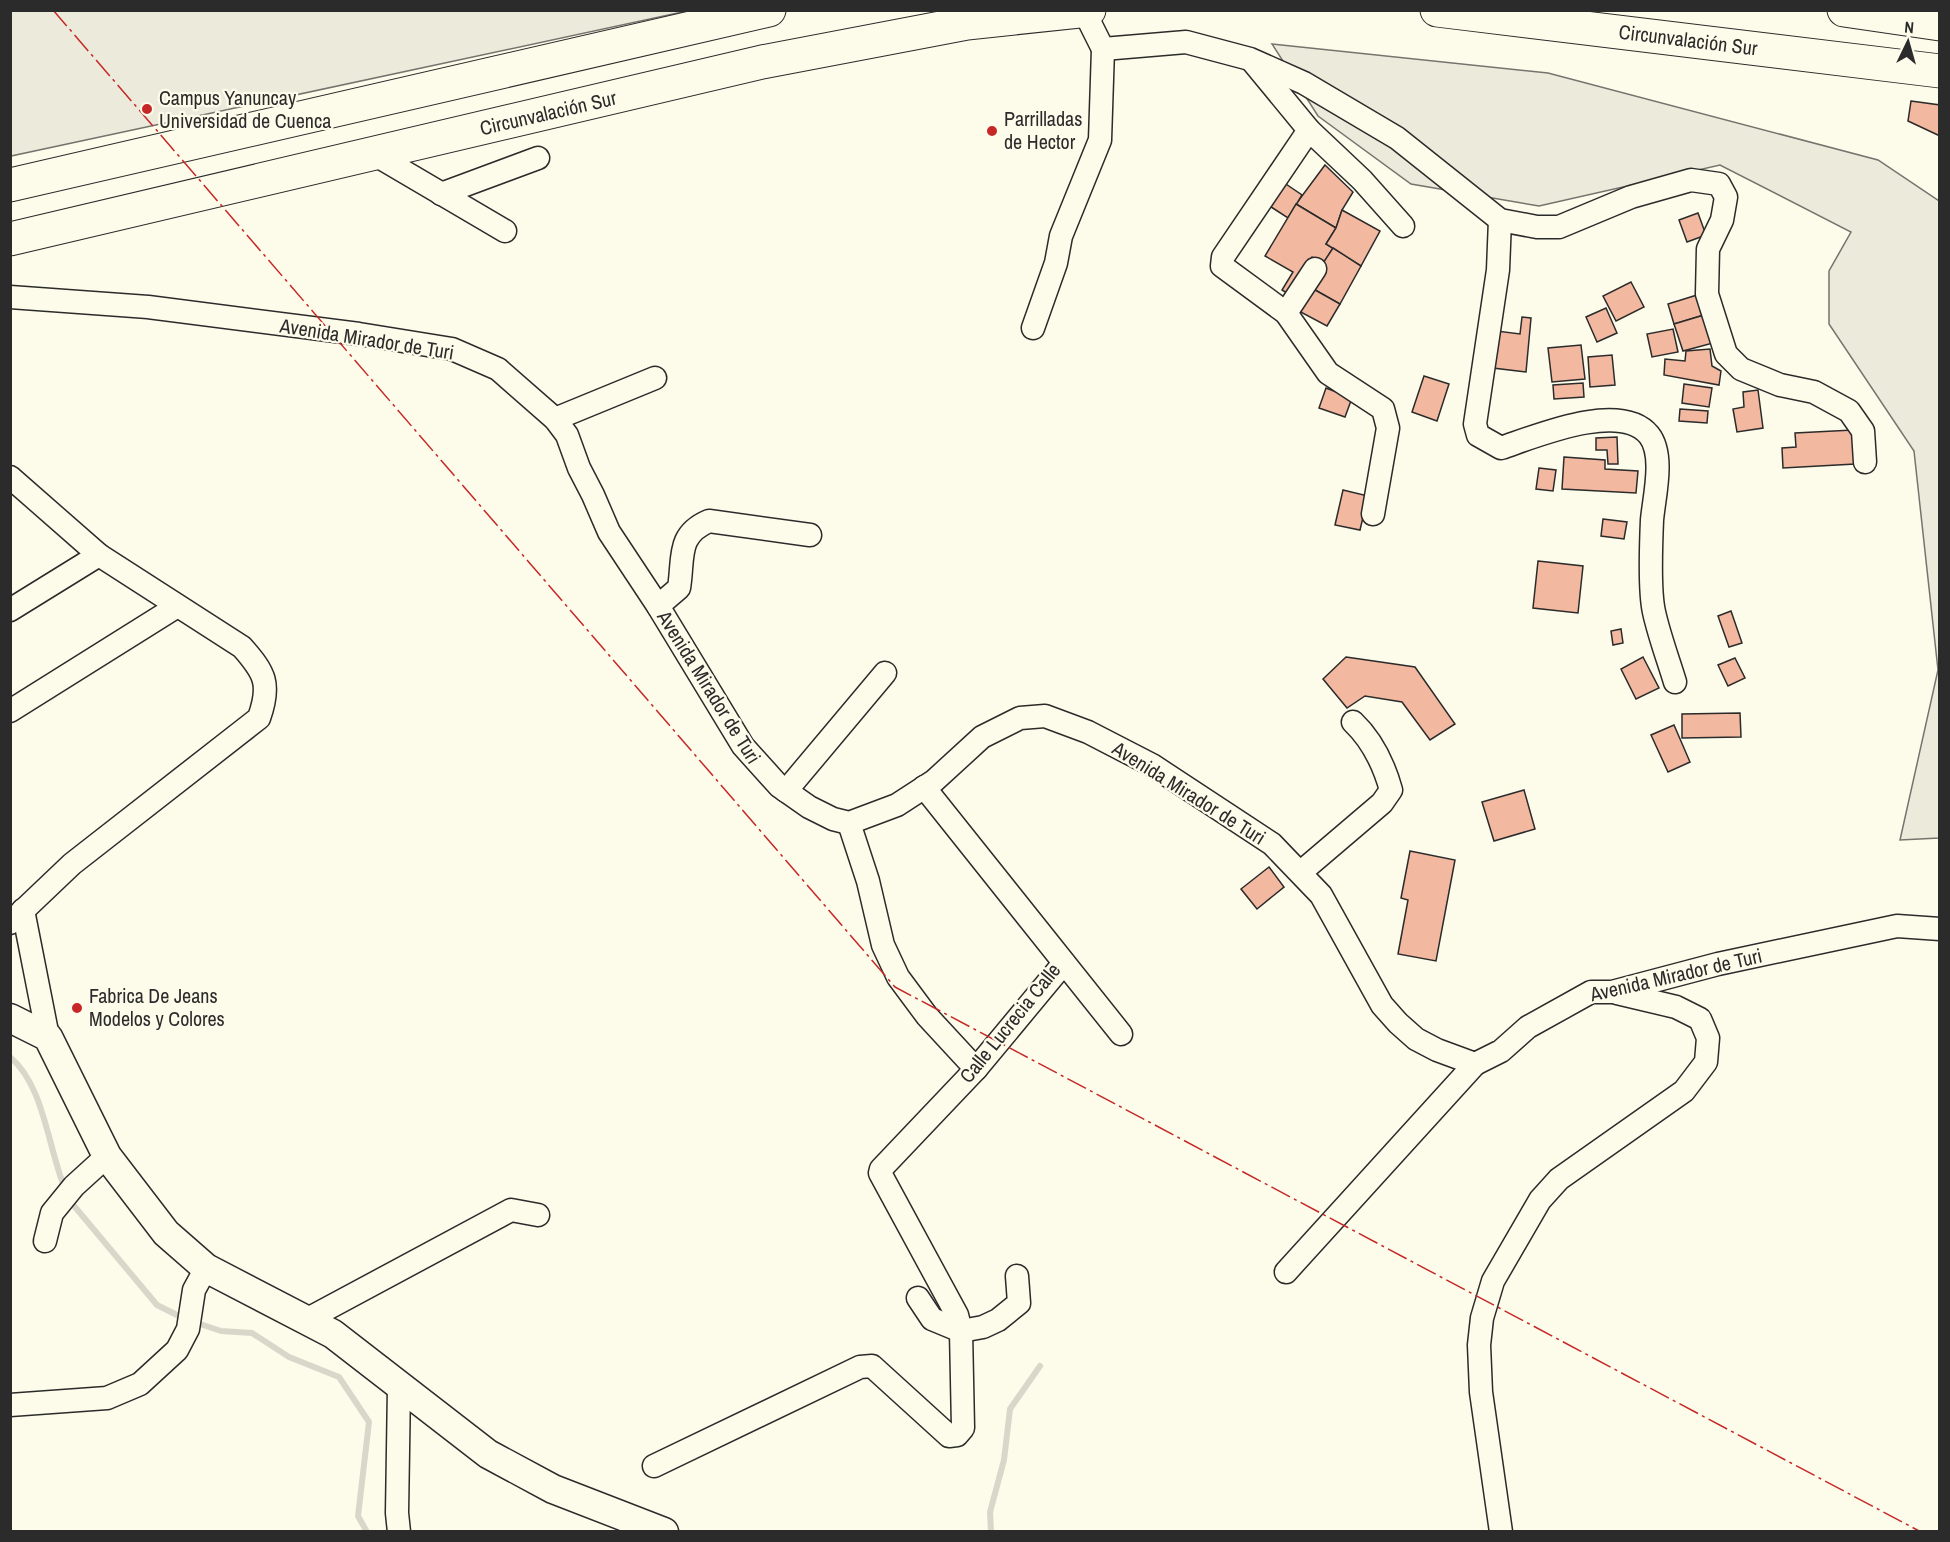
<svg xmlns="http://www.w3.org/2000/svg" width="1950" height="1542" viewBox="0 0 1950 1542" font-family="'Archivo Narrow',sans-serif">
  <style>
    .green { fill: #ecebdb; stroke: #74746e; stroke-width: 1.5 }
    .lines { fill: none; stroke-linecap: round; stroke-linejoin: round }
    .stream { stroke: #d8d7c9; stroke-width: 6 }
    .building { fill: #f2b8a0; stroke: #2b2b2b; stroke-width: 1.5 }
    .minor-casing { stroke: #2b2b2b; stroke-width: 25 }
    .major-casing { stroke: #2b2b2b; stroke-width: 31 }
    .highway-casing { stroke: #2b2b2b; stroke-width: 35 }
    .minor { stroke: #fdfbea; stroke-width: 22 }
    .major { stroke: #fdfbea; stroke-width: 28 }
    .highway { stroke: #fdfbea; stroke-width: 33 }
    .power { stroke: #c62828; stroke-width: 1.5; stroke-dasharray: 21 4.5 3 4.5; stroke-linecap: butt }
    .poi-dot { fill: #c62828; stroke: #fdfbea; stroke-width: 2 }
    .labels { text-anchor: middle; stroke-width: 4.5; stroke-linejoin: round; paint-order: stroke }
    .street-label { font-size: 20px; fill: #2b2b2b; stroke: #fdfbea }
    .poi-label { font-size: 20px; fill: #2b2b2b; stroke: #fdfbea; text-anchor: start }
  </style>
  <rect width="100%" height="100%" fill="#fdfbea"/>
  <g class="green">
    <path d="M11 10H687V11L11 156Z"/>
    <path d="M1272 44 1548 73 1878 160 1939 201V838L1900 840 1938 670 1914 451 1829 324V271L1851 232 1720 165 1539 206 1411 184 1318 116Z"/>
  </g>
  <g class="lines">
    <g class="stream">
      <path d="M10 1057C44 1085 48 1148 65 1189"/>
      <path d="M70 1201 157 1305 185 1319"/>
      <path d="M194 1322 221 1331 252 1333 289 1357 339 1377 369 1422 358 1516 367 1532"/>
      <path d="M991 1532 990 1512 1004 1460 1010 1409 1040 1366"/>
    </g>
  </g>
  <g class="building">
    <path d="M1911 101 1940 105V136L1908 121Z"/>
    <path d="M1325 165 1353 192 1342 210 1336 228 1296 204Z"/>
    <path d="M1277 178 1302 195 1288 218 1262 201Z"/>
    <path d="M1296 204 1336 228 1326 244 1333 248 1323 264 1312 257 1290 295 1282 290 1293 272 1265 256Z"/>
    <path d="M1342 210 1380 231 1361 266 1326 244 1336 228Z"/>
    <path d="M1698 213 1706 235 1687 242 1679 220Z"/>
    <path d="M1333 248 1361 266 1340 304 1308 286Z"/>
    <path d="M1631 282 1644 307 1616 321 1603 296Z"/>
    <path d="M1308 286 1340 304 1327 326 1295 309Z"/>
    <path d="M1697 295 1704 315 1674 324 1668 304Z"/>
    <path d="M1606 308 1617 333 1597 342 1586 317Z"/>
    <path d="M1704 315 1713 343 1683 351 1674 324Z"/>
    <path d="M1522 317 1531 318 1526 372 1493 368 1497 331 1520 334Z"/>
    <path d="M1673 329 1678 352 1652 357 1647 334Z"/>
    <path d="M1581 345 1585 379 1552 382 1548 348Z"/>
    <path d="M1710 349 1712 366 1721 371 1719 385 1664 375 1665 359 1685 361 1686 351Z"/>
    <path d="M1612 355 1615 385 1590 387 1588 357Z"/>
    <path d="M1424 376 1449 384 1437 421 1412 412Z"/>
    <path d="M1583 383 1584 397 1554 399 1553 385Z"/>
    <path d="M1684 384 1712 388 1709 407 1682 403Z"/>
    <path d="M1326 388 1352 398 1345 417 1319 408Z"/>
    <path d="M1758 390 1763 428 1737 432 1733 409 1744 407 1743 392Z"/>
    <path d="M1680 409 1708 411 1707 423 1679 421Z"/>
    <path d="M1853 430 1855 464 1783 468 1782 448 1796 447 1795 433Z"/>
    <path d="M1617 437 1618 464H1608L1607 450H1596V438Z"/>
    <path d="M1564 457 1605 460V469L1638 471 1636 493 1562 489Z"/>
    <path d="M1539 468 1556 470 1553 491 1536 489Z"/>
    <path d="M1343 490 1368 496 1360 530 1335 525Z"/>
    <path d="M1603 519 1627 522 1624 539 1601 536Z"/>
    <path d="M1538 561 1583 566 1578 613 1533 608Z"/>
    <path d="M1731 611 1742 643 1729 647 1718 616Z"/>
    <path d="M1621 629 1623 643 1613 645 1611 631Z"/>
    <path d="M1346 657 1415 667 1455 724 1430 740 1402 702 1365 696 1347 708 1323 679Z"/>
    <path d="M1643 657 1659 688 1636 699 1621 669Z"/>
    <path d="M1735 658 1745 678 1728 686 1718 665Z"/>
    <path d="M1740 713 1741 737 1682 738V714Z"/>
    <path d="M1674 725 1690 762 1668 772 1651 735Z"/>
    <path d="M1524 790 1535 829 1494 841 1482 802Z"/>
    <path d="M1410 851 1455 860 1436 961 1398 954 1408 900 1401 898Z"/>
    <path d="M1269 867 1284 887 1257 909 1241 889Z"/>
  </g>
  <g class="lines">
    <g class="minor-casing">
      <g id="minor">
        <path d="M1084 11 1103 49 1186 42 1250 59 1304 83 1397 138 1500 220 1537 227H1559L1631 197 1691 180 1719 184 1726 197 1722 220 1708 249 1707 294 1726 354 1741 369 1780 385 1814 392 1849 411 1863 431 1865 462"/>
        <path d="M1253 62 1309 130 1362 180 1403 226"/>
        <path d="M1309 130 1223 257 1222 266 1286 313 1328 373 1383 409 1388 428 1373 514"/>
        <path d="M374 154 505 231"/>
        <path d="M441 194 538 158"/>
        <path d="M1500 220 1498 270 1475 424 1478 435 1501 448C1534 437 1620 400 1649 435 1665 455 1654 497 1652 520 1651 543 1649 590 1654 612 1659 635 1668 659 1675 682"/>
        <path d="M10 297 148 307 359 334 452 349 498 369 555 419 567 435 579 468 593 495 609 532 658 606 743 746 779 786 809 807 833 819 849 823 897 805 934 781 982 737 1020 718 1045 716 1088 732 1152 765 1272 844 1321 895 1382 1005 1398 1023 1416 1039 1437 1050 1475 1064 1501 1051 1528 1027 1591 992H1612L1718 964 1897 926 1940 929"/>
        <path d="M1286 313 1315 269"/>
        <path d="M1033 328 1056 263 1061 236 1100 140 1103 49"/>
        <path d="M555 419 655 378"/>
        <path d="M10 477 99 555"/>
        <path d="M658 606 679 588C684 558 676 535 709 521L810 535"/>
        <path d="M10 610 99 555 242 647C265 673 271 684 259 718L72 864 10 923"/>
        <path d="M10 711 176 607"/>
        <path d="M924 787 1121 1034"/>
        <path d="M786 791 885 673"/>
        <path d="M849 823 868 881 883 945 898 977 927 1016 976 1069"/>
        <path d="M1301 872 1382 803 1391 790C1384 765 1373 741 1353 722"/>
        <path d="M23 910 48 1037"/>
        <path d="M45 1241 52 1213 74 1186 107 1156"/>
        <path d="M1286 1272 1475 1064"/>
        <path d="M918 1298 932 1319 961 1331 983 1327 998 1320 1019 1303 1017 1276"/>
        <path d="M306 1320 511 1210 538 1215"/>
        <path d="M399 1387 397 1513 399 1532"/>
        <path d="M10 1405 107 1398 140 1384 177 1350 188 1329 194 1290 206 1268"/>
        <path d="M654 1466 860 1367 872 1366 949 1436 957 1435 963 1428 961 1331 957 1315 880 1173 881 1169 976 1069 1064 963"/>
        <path d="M1501 1532 1481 1392 1479 1345 1482 1318 1493 1281 1540 1200 1559 1179 1684 1091 1706 1062 1708 1038 1700 1019 1676 1007 1617 993"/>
      </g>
    </g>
    <g class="major-casing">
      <path id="major" d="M10 1018 48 1037 107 1156 166 1233 206 1268 333 1334 488 1454 553 1489 664 1532"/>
    </g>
    <g class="highway-casing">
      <g id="highway">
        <path d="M1437 10 1940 71"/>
        <path d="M1844 10 1940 24"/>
        <path d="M10 185 769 10"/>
        <path d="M10 239 762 62 967 23 1089 10"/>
      </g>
    </g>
    <use href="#minor" class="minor"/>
    <use href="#major" class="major"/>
    <use href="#highway" class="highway"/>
    <path class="power" d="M53 10 895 987 1921 1532"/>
  </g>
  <g class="poi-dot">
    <circle cx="147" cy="109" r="6"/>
    <circle cx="992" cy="131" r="6"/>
    <circle cx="77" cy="1008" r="6"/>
  </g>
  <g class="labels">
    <g class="street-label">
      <text transform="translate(1688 40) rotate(7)" y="7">Circunvalación Sur</text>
      <text transform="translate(548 113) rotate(-13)" y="7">Circunvalación Sur</text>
      <text transform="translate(367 339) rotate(9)" y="7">Avenida Mirador de Turi</text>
      <text transform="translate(709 687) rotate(58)" y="7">Avenida Mirador de Turi</text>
      <text transform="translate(1189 793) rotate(32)" y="7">Avenida Mirador de Turi</text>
      <text transform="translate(1676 975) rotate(-13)" y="7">Avenida Mirador de Turi</text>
      <text transform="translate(1010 1023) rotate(-51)" y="7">Calle Lucrecia Calle</text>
    </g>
    <g class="poi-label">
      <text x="159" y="105">Campus Yanuncay<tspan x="159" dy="23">Universidad de Cuenca</tspan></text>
      <text x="1004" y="126">Parrilladas<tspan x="1004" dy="23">de Hector</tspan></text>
      <text x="89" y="1003">Fabrica De Jeans<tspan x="89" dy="23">Modelos y Colores</tspan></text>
    </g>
  </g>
  <rect width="1950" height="1542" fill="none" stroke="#2b2b2b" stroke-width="24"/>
  <g transform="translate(1908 42) rotate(5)" stroke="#fdfbea" stroke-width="4.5" paint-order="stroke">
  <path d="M0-4.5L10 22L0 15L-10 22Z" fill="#2b2b2b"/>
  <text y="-9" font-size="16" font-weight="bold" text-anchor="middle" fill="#2b2b2b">N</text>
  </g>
</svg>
